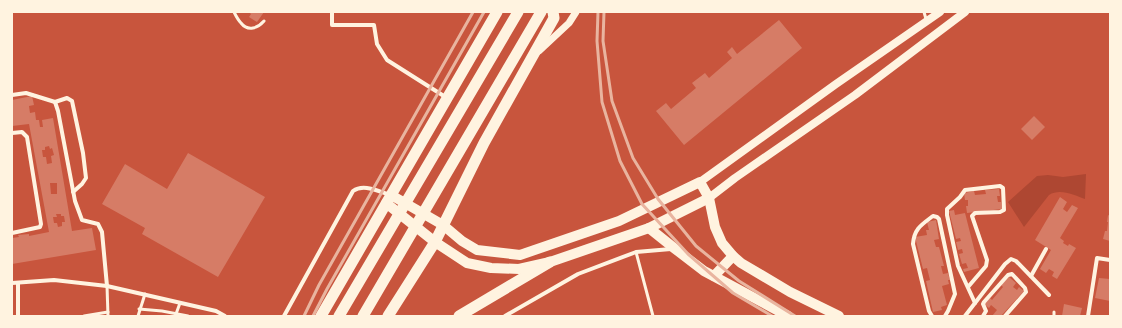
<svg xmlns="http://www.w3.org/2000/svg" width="1122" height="328" viewBox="0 0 1122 328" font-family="Signika,sans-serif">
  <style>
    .green { fill: #ae4732 }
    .building { fill: #d67c66; fill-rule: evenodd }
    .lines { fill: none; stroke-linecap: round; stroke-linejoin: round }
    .service { stroke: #fff3e0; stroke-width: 3 }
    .minor { stroke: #fff3e0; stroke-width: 4 }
    .tertiary { stroke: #fff3e0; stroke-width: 7 }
    .secondary { stroke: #fff3e0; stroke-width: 8 }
    .primary { stroke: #fff3e0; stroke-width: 10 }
    .trunk { stroke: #fff3e0; stroke-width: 11 }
    .rail { stroke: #e9b49f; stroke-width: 3 }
  </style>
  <rect width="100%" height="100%" fill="#c8553d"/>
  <path class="green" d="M1086 174 1085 199C1074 195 1060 188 1049 195L1024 227 1008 202 1037 176 1048 175 1063 177Z"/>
  <g class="building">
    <path d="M249 12H264L257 22 249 17 251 14Z"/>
    <path d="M779 20 802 48 684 145 656 111 666 103 671 109 696 88 692 83 705 73 709 78 732 58 727 52 732 47 737 54Z"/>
    <path d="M32 96 34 105 29 106 30 113 35 112 36 120H39L40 127H43L42 120 53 118 72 231 92 228 96 250 12 264V238L19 237 18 235 29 234V236L49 232 29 124 12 126V100ZM49 146 50 149 52 148 54 155 51 156 52 163 47 164 46 157H43L42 150H45V147ZM50 183H57V194H51ZM56 214H61V216H64L65 222H62V226L58 227 57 223H54L53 217H57Z"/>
    <path d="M1034 116 1045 127 1032 140 1021 129Z"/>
    <path d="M188 153 265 197 218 277 142 234 145 228 102 204 125 164 167 189Z"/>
    <path d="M999 189 1000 196H997L998 202H1001L1002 209 967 213 966 206H968V200H965L964 193 974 191 975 195 986 194 985 190Z"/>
    <path d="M1060 197 1067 202 1063 209 1067 212 1072 205 1078 208 1060 238 1064 241 1063 243 1068 246 1069 244 1076 248 1057 279 1052 276 1054 272 1049 269 1046 273 1040 269 1051 250 1035 240Z"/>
    <path d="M954 210 955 215 965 213 979 268 964 272 963 269 968 268 966 263 962 264 959 254 963 253 962 249 958 250 956 242 961 241 960 238 956 239 949 211Z"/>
    <path d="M1108 215 1110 216V241L1103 239 1105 231H1107L1108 222H1107Z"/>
    <path d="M936 220 939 239 934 240 936 247H939L944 266H941L943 274 948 273 950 280H948L949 284 942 286 947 305 941 307 942 310 933 312 926 281 930 280 927 268 923 269 915 237 927 235 926 230H929L927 222Z"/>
    <path d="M1009 277 1016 283 1013 287 1017 290 1019 287 1024 291 1001 316H992L997 310 991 305 989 308 984 304 990 298 992 300 1003 287 1001 285Z"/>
    <path d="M1099 278 1110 279V301L1095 298Z"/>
    <path d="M1064 304 1082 308 1080 316H1062Z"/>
  </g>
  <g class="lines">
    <g class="service">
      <path d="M234 12C236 16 238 20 241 23 248 32 258 28 264 21"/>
      <path d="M924 12 926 19"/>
      <path d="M636 252 653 316"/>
      <path d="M107 286 108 316"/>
      <path d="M139 309 162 311 188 316"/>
      <path d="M176 314 180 303"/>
      <path d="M84 316 108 312"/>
      <path d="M138 316 145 294"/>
      <path d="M1054 316V312"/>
    </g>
    <g class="minor">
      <path d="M332 12V25H374L377 44 387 60 447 98"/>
      <path d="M12 95 26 93 55 102 58 111 75 201 82 220 98 224 102 232 107 286"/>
      <path d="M55 102 67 98 72 101 83 153 86 178 82 184 73 192"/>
      <path d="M12 133 22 132 27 137 41 224 40 227 12 233"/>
      <path d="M1031 276 1046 249"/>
      <path d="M12 283 54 280 107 286 216 311 225 316"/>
      <path d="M18 283V316"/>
      <path d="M968 287 986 266 987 260 972 216 975 213 1000 212 1004 210 1003 188 1000 186 965 190 960 197 947 209V215L958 266 975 303"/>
      <path d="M284 316 353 191C364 183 379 192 391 195"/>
      <path d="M505 316 578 274 636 252 671 249"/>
      <path d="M932 316 929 311 913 244C914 229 921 225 933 216L937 217 939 219 955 294 948 311 945 316"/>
      <path d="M965 316 1005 264 1011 259 1016 261 1049 295"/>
      <path d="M983 316 986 311 983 304 984 302 1008 275 1012 274 1025 288 1026 292 1005 316"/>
      <path d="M1088 316 1097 258 1110 260"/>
    </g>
    <path class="tertiary" d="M539 51 569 23 576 12"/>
    <g class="secondary">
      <path d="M700 182 836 84 940 12"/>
      <path d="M709 198 735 178 855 95 965 12"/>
    </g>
    <g class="primary">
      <path d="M391 195 443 225 462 241 477 250 520 255 619 221 700 182 709 198 715 227 722 243 733 256 741 263 790 292 839 316"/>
      <path d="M386 203 435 242 467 263 491 268 519 269 550 262 649 228 709 198"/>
      <path d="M649 228 674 248 704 271 788 316"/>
      <path d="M714 276 733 256"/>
    </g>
    <g class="trunk">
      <path d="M321 316 497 12"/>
      <path d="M339 316 518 12"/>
      <path d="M363 316 541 12"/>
      <path d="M388 316 435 242 484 143 554 18 553 12"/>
      <path d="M459 316 550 262"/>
    </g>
    <g class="rail">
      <path d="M598 12 597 41 602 102 620 161 642 204 688 254 733 293 772 316"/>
      <path d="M604 12 603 41 612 101 633 158 658 199 696 246 739 281 795 316"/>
      <path d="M304 316 319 285 473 12"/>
      <path d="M313 316 327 289 484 12"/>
    </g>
  </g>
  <rect width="1122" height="328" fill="none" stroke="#fff3e0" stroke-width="26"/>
</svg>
